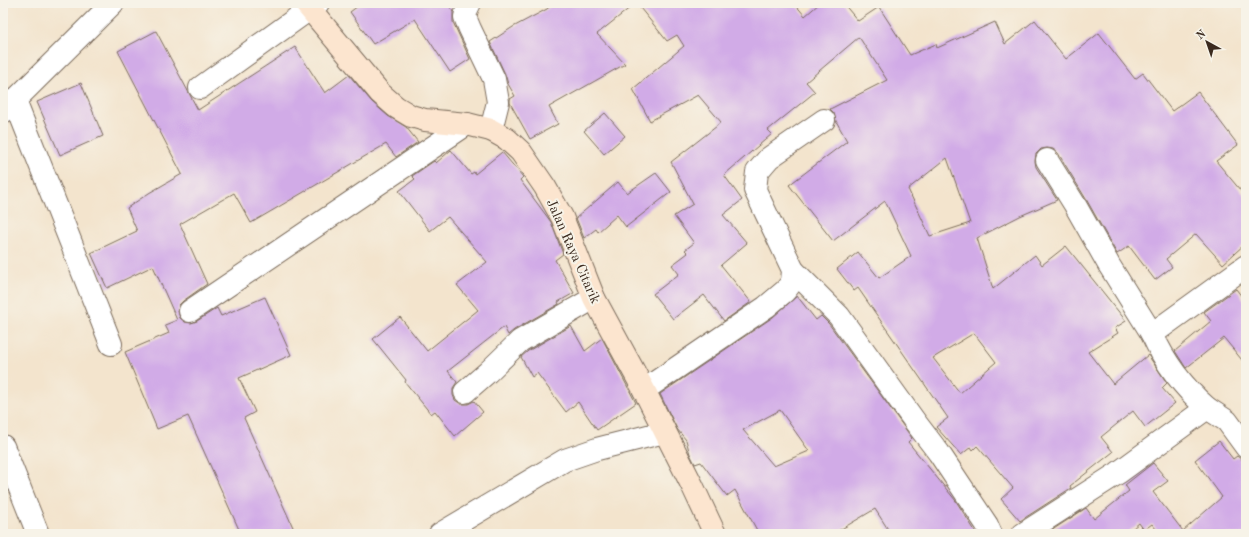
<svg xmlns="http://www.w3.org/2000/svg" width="1249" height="537" viewBox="0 0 1249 537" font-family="'Old Standard TT',serif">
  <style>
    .building { fill: #d1abe7; fill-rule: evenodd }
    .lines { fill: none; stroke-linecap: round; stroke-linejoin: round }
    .street-casing { stroke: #7b6b5b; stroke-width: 24 }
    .secondary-casing { stroke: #7b6b5b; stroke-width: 24 }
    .street { stroke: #fff; stroke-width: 22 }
    .secondary { stroke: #fce5cf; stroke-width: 22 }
    .labels { text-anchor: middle; stroke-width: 4; stroke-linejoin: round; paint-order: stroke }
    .street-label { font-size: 14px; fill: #3b2a1e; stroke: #f7f3e8 }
  </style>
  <rect width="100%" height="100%" fill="#f7f3e8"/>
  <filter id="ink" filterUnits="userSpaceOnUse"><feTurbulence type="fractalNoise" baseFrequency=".025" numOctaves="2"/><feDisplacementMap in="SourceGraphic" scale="8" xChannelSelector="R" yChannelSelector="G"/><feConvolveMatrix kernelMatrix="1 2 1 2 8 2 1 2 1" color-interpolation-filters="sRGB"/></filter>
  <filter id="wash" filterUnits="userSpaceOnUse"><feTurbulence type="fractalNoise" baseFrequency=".012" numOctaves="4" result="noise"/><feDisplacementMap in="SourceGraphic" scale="16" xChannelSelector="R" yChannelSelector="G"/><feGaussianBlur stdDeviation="0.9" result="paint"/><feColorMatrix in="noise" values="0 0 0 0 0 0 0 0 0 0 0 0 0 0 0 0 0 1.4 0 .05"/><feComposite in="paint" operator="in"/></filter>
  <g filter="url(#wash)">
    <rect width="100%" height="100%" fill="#f3e4cd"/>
    <g id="blocks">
      <g class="building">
        <path d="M362 3H448L453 12V22L470 59 450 72 415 19 373 44 350 12Z"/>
        <path d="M554 3H636L597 34 625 64 549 107 558 124 530 139 510 103V99L515 96 508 84 505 74 490 42 513 27 547 9Z"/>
        <path d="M636 3H794L805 16 820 3H843L858 21 879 7 910 55 936 44 937 48 995 22 1005 44 1035 20 1066 59 1099 33 1135 79 1143 73 1172 111 1198 92 1238 145 1216 161 1246 197V243L1223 264 1196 234 1166 259 1172 267 1155 280 1129 246 1117 254 1086 199 1058 153 1053 149 1047 148 1041 149 1036 154 1035 161 1036 167 1057 200 1020 216 977 238 993 289 1035 255 1042 265 1066 246 1126 321 1115 328 1118 333 1088 352 1113 384 1148 355 1167 383 1162 388 1175 403 1145 427 1133 411 1101 437 1113 452 1070 486 1071 488 1020 521 1001 499 1013 488 977 446 973 450 971 447 961 455 936 427 948 418 858 288 854 291 837 269 858 252 879 278 911 256 885 201 833 241 789 185 847 141 836 121 834 113 830 109 887 80 859 37 806 82 815 92 768 130 772 134 724 175 742 200 723 215 747 243 721 265 751 302 724 321 704 295 673 319 653 294 679 274 672 265 688 253 685 250 694 243 674 216 693 204 671 162 717 126V125L721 122 698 95 650 121 633 89 684 46 677 35 667 41ZM947 158 970 223 930 236 908 189ZM974 333 996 362 960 393 933 358Z"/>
        <path d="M156 31 198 110 295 47 325 93 349 75 372 102 388 116 406 127 418 142 396 157 386 144 251 223 234 193 180 224 207 284 183 301 179 305 178 311 180 318 185 322 191 323 197 321 217 308 221 316 265 297 291 355 239 378 255 412 244 418 296 534H241L188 416 157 429 125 352 169 333 165 325 177 320 153 266 107 288 91 253 137 231 127 208 149 193 182 174 118 51Z"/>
        <path d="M81 83 103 136 60 155 37 102Z"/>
        <path d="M605 113 625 136 604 154 584 131Z"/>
        <path d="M451 150 471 174 474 172 475 174 502 152 523 177 520 180 551 222 563 254 555 260 574 293 558 302 559 304 514 330 508 335 504 327 448 371 457 382 453 388V395L455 400 461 404H468L474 401 483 412 455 436 435 411 431 414 405 382 406 380 373 339 400 317 427 351 478 310 457 285 487 262 448 217 430 231 399 191 415 179 412 176 434 161 436 163Z"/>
        <path d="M656 173 671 192 626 227 617 215 598 232 596 229 584 238 576 218 618 182 627 193Z"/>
        <path d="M1236 289 1246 302V365L1224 338 1186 368 1175 351 1211 321 1204 312Z"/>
        <path d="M797 296 816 320 821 316 829 324 912 438 908 442 956 501 977 534H891L875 509 833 534H759L735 490 727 496 701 462 695 464 690 454 686 440 677 429 660 394 773 317ZM780 410 809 451 774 466 743 430Z"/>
        <path d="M571 326 585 351 602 338 636 403 597 430 578 402 566 412 537 373 532 377 521 357 528 351Z"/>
        <path d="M1219 441 1233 459 1237 456 1241 459H1246V534H1160L1152 524 1144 530 1139 523 1126 534H1046L1086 508 1094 519 1129 491 1125 485 1153 463 1168 481 1153 492 1183 531 1222 497 1195 460Z"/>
      </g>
    </g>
  </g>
  <g filter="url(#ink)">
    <use href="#blocks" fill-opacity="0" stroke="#7b6b5b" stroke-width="1"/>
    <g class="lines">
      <g class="street-casing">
        <g id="street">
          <path d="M470 3 467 9 465 17 470 29 494 79 498 102 491 130"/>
          <path d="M200 88 318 3"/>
          <path d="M15 101 111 344"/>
          <path d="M3 112 113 3"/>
          <path d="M1047 160 1075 205 1109 265 1152 334C1165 363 1183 387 1207 408"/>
          <path d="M793 270 839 316 916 423 939 453 987 525 991 534"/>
          <path d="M190 311 467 124"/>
          <path d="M1152 334 1246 266"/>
          <path d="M644 390 766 307 785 291 792 282 793 270 755 190 757 172 769 158 824 120"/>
          <path d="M465 392 488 372 520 341 594 298"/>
          <path d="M3 446 38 534"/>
          <path d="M440 534 565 460 597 449 664 432"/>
          <path d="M1023 534 1118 473 1207 408 1227 421 1246 447"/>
        </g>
      </g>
      <g class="secondary-casing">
        <path id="secondary" d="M305 3 380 93 396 107 411 116 425 120 467 124 491 130 507 139 521 152 545 187 562 217 594 298 644 390 693 487 715 534"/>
      </g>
      <use href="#street" class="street"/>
      <use href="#secondary" class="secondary"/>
    </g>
  </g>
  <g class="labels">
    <g class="street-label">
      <text transform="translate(574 251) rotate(66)" y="5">Jalan Raya Citarik</text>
    </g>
  </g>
  <rect width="1249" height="537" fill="none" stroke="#f7f3e8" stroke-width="16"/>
  <g transform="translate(1207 42) rotate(320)" stroke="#f7f3e8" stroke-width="3" paint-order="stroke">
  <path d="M0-3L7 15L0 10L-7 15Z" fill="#3b2a1e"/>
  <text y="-6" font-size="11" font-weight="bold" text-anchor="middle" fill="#3b2a1e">N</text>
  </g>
</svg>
